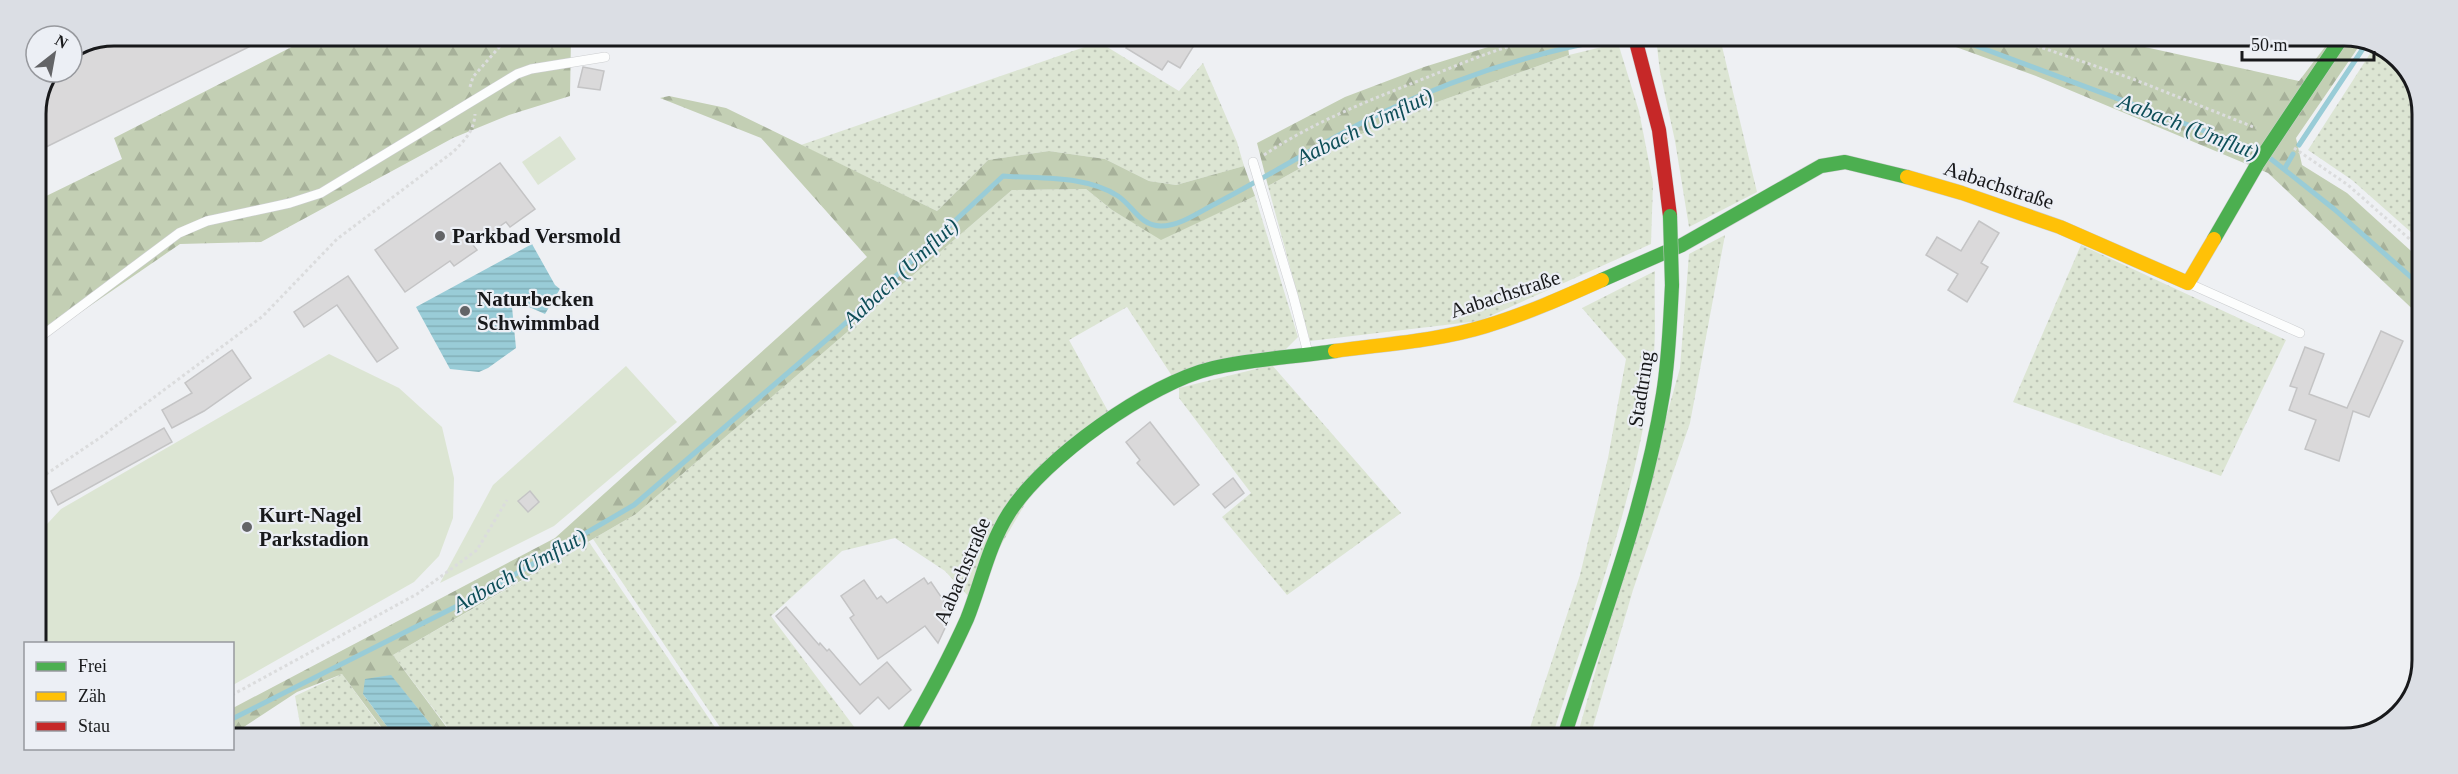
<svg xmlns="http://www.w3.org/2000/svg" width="2458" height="774" viewBox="0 0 2458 774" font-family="Georgia,serif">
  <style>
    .grass { fill: url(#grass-dots) }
    .forest { fill: url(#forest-firs) }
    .park { fill: #dce5d3 }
    .water { fill: url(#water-rules) }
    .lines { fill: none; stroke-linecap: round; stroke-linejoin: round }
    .stream { stroke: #99ccd7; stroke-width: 5 }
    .building { fill: #dad9da; stroke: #c4c4c5; stroke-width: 1.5 }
    .lane-casing { stroke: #ccced0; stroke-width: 10 }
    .fast-casing { stroke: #ccced0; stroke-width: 15 }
    .slow-casing { stroke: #ccced0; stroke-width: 15 }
    .jam-casing { stroke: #ccced0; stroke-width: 15 }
    .path { stroke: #dbdcdd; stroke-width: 3; stroke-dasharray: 3 3; stroke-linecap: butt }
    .lane { stroke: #fcfdfd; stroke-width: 9 }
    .fast { stroke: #4caf50; stroke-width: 14 }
    .slow { stroke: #ffc107; stroke-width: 14 }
    .jam { stroke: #c62828; stroke-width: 14 }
    .fast-bridge-casing { stroke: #ccced0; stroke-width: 15; stroke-linecap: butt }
    .fast-bridge { stroke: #4caf50; stroke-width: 14 }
    .poi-dot { fill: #636467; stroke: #eceff5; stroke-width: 2 }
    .labels { text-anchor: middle; stroke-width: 4.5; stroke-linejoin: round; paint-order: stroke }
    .street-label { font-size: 21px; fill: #18191b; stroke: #eceff5 }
    .poi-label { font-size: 21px; font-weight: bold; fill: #18191b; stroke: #eceff5; text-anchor: start }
    .water-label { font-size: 22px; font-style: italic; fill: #0e4e58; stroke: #eceff5 }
    .rim { fill: none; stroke: #18191b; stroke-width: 3 }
  </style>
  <defs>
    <pattern id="grass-dots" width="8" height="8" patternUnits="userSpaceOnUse" patternTransform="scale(1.5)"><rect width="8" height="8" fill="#dce5d3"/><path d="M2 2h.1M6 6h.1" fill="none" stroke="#bcc4b5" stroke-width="1.8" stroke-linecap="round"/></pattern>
    <pattern id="forest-firs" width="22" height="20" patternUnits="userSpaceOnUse" patternTransform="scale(1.5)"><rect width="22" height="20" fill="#c3cfb4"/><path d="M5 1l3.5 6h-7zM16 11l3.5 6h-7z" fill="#a7b19a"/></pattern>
    <pattern id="water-rules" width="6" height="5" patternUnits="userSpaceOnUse" patternTransform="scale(1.5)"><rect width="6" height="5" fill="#99ccd7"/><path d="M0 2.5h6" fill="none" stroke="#83afb8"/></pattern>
  </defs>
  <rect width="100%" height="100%" fill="#eef0f3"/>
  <g class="grass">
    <path d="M1656 38H1720L1757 192 1689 227 1675 141 1660 72Z"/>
    <path d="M1099 42 1179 91 1203 63 1237 142 1244 166 1176 185 1149 181 1105 159 1049 151 988 160 937 211 801 145Z"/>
    <path d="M1618 43 1639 111 1653 183 1651 244 1479 321 1310 341 1268 186 1387 120 1569 55Z"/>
    <path d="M2375 46 2403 63 2422 109 2421 241 2352 180 2308 150Z"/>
    <path d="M1086 189 1112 210 1161 239 1255 196 1298 337 1284 351 1172 376 1127 307 1069 340 1109 413 1049 463 970 598 945 571 895 538 842 551 771 616 861 736H726L593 539 636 514 1012 190Z"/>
    <path d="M1725 235 1690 423 1633 590 1590 737H1577L1680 368 1689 254Z"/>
    <path d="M2081 245 2286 340 2221 476 2013 402Z"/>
    <path d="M1655 271C1654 298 1656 327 1654 354 1641 485 1592 612 1552 737H1527L1580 575 1608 458 1626 359 1582 308Z"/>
    <path d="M1272 365 1401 513 1287 595 1222 517 1251 493 1179 398V388Z"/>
    <path d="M589 542 721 736H454L393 655Z"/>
    <path d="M342 674 387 736 302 735 295 696Z"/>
  </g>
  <g class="forest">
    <path d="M313 36 571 37 570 96 509 115 453 138 261 242 180 244 36 343V201L122 159 114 138Z"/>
    <path d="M1517 38H1567L1569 55 1387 120 1268 186 1257 143 1345 97 1424 67Z"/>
    <path d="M1931 38H2104L2299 81 2331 39H2364L2296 138 2302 165 2347 193 2421 260V317L2268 173 2036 76Z"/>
    <path d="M669 96 726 108 937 211 988 160 1049 151 1105 159 1149 181 1176 185 1244 166 1255 196 1161 240 1112 210 1086 189 1012 190 636 514 393 655 453 736H440L391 676 363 694 394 736H388L342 674 297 692 233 734V708L555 538 867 257 761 138 660 98Z"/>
  </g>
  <g class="park">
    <path d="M560 136 576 159 538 185 522 162Z"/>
    <path d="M329 354 399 388 442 427 454 478 453 518 439 556 414 582 233 685 232 644 40 643 36 634V536L61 509Z"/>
    <path d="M626 366 677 422 554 526 440 583 493 485Z"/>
  </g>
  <g class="water">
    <path d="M532 244 555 285 560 289 545 314 529 307H512L516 348 488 368 479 372 450 369 416 307Z"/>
    <path d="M391 675 440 736H394L363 694 365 679Z"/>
  </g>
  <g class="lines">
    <g class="stream">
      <path d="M1955 38 2258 151"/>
      <path d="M2299 145 2368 41"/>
      <path d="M2271 159 2334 209 2421 286"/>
      <path d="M2285 168 2293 154"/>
      <path d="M232 719 483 593 634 505 839 329 1003 176C1040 179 1086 175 1118 196 1133 206 1140 226 1161 226 1180 226 1199 212 1215 204 1269 176 1321 143 1375 116 1452 79 1533 52 1616 38"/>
    </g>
  </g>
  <g class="building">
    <path d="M115 36H271L36 152V114L54 72H72V54Z"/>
    <path d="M1133 37H1178L1193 47 1180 68 1168 61 1162 70 1126 48Z"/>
    <path d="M583 67 604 71 600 90 578 87Z"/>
    <path d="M500 163 535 209 510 227 506 222 473 245 477 250 454 266 450 261 405 292 375 250Z"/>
    <path d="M1979 221 1999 233 1981 263 1988 267 1967 302 1948 290 1958 274 1926 255 1937 237 1961 251Z"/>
    <path d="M348 276 398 348 377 362 337 305 304 327 294 312Z"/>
    <path d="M2381 331 2403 341 2369 417 2353 411 2339 461 2305 449 2316 420 2289 410 2297 388 2290 386 2305 347 2324 354 2309 394 2347 408Z"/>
    <path d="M232 350 251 378 204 411 172 428 162 410 192 393 185 383Z"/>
    <path d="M1150 422 1199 485 1174 505 1137 463 1140 460 1126 442Z"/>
    <path d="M164 428 172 442 58 505 51 491Z"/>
    <path d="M1233 478 1244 493 1225 508 1213 494Z"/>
    <path d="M530 491 539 502 528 512 518 501Z"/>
    <path d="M924 578 928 584 931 582 952 613 938 643 925 626 878 659 850 618 854 615 841 596 864 580 877 599 881 596 887 603Z"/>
    <path d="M786 607 819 645 820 643 827 651 829 649 860 685 887 662 911 690 889 709 878 697 860 714 776 616Z"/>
  </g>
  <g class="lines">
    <g class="lane-casing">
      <g id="lane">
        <path d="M1253 162 1293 295 1308 353"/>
        <path d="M2190 284 2300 333"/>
        <path d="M36 340 179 233 207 221 290 203 321 193 517 74 531 69 605 57"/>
      </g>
    </g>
    <g class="fast-casing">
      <g id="fast">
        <path d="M2214 239 2258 163 2341 39"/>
        <path d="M1602 280 1682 245 1821 166 1845 162 1907 177"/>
        <path d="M906 736C928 698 949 659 967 619 981 584 988 546 1009 513 1044 458 1149 383 1213 368 1252 359 1295 357 1335 351"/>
        <path d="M1564 737C1600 624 1644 512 1663 394 1669 358 1670 322 1672 285"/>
      </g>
    </g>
    <g class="slow-casing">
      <g id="slow">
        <path d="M1907 177 1962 193 2060 227 2188 283 2214 239"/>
        <path d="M1335 351C1385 344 1437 341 1486 326 1526 314 1564 297 1602 280"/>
      </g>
    </g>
    <g class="jam-casing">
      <path id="jam" d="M1635 38 1659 130 1670 216"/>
    </g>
    <g class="path">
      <path d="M2014 38 2133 79 2256 128"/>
      <path d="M470 87 473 77 509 36"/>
      <path d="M2294 148 2348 185 2421 249"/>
      <path d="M1264 155C1312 123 1365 102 1418 81 1458 65 1497 48 1539 38"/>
      <path d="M36 481 101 437 263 316 337 239 453 152C465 140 474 131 475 114"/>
      <path d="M232 695 417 594 477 550 507 500"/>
    </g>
    <use href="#lane" class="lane"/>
    <use href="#fast" class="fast"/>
    <use href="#slow" class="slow"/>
    <use href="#jam" class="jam"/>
    <g class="fast-bridge-casing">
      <path id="fast-bridge" d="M1670 216 1672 285"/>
    </g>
    <use href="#fast-bridge" class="fast-bridge"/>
  </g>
  <g class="poi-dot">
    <circle cx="440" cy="236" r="6"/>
    <circle cx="465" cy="311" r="6"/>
    <circle cx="247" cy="527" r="6"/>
  </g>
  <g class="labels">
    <g class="street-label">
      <text transform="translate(1999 185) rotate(18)" y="7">Aabachstraße</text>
      <text transform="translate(1505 294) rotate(-18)" y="7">Aabachstraße</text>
      <text transform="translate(1641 389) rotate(-81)" y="7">Stadtring</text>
      <text transform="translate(962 571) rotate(-67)" y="7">Aabachstraße</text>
    </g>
    <g class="poi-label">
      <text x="452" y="243">Parkbad Versmold</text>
      <text x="477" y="306">Naturbecken<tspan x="477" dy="24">Schwimmbad</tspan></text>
      <text x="259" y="522">Kurt-Nagel<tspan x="259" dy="24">Parkstadion</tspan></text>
    </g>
    <g class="water-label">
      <text transform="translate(1364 126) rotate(-26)" y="8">Aabach (Umflut)</text>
      <text transform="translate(2189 126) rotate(21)" y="8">Aabach (Umflut)</text>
      <text transform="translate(900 272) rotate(-43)" y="8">Aabach (Umflut)</text>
      <text transform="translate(519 570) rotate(-29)" y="8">Aabach (Umflut)</text>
    </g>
  </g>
  <path d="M0 0H2458V774H0ZM114 46H2344A68 68 0 0 1 2412 114V660A68 68 0 0 1 2344 728H114A68 68 0 0 1 46 660V114A68 68 0 0 1 114 46Z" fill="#dbdee4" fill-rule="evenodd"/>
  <path class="rim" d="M114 46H2344A68 68 0 0 1 2412 114V660A68 68 0 0 1 2344 728H114A68 68 0 0 1 46 660V114A68 68 0 0 1 114 46Z"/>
  <rect x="24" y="642" width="210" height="108" fill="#eceff5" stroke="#97999e" stroke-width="1.5"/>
  <rect x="36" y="662" width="30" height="9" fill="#4caf50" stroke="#97999e" stroke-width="1.5"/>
  <text x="78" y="672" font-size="18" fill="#18191b">Frei</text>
  <rect x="36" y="692" width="30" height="9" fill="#ffc107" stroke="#97999e" stroke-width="1.5"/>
  <text x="78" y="702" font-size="18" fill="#18191b">Zäh</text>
  <rect x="36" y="722" width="30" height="9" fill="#c62828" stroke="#97999e" stroke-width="1.5"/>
  <text x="78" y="732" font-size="18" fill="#18191b">Stau</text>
  <g transform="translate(54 54) rotate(31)"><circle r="28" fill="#eceff5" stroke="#97999e" stroke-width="1.5"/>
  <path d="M0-4.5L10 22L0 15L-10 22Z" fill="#636467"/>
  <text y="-9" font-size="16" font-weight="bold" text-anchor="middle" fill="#18191b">N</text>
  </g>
  <path d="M2242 51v9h132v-9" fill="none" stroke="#18191b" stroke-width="3"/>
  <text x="2251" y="51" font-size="18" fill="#18191b" stroke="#eceff5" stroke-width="4.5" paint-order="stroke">50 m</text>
</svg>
